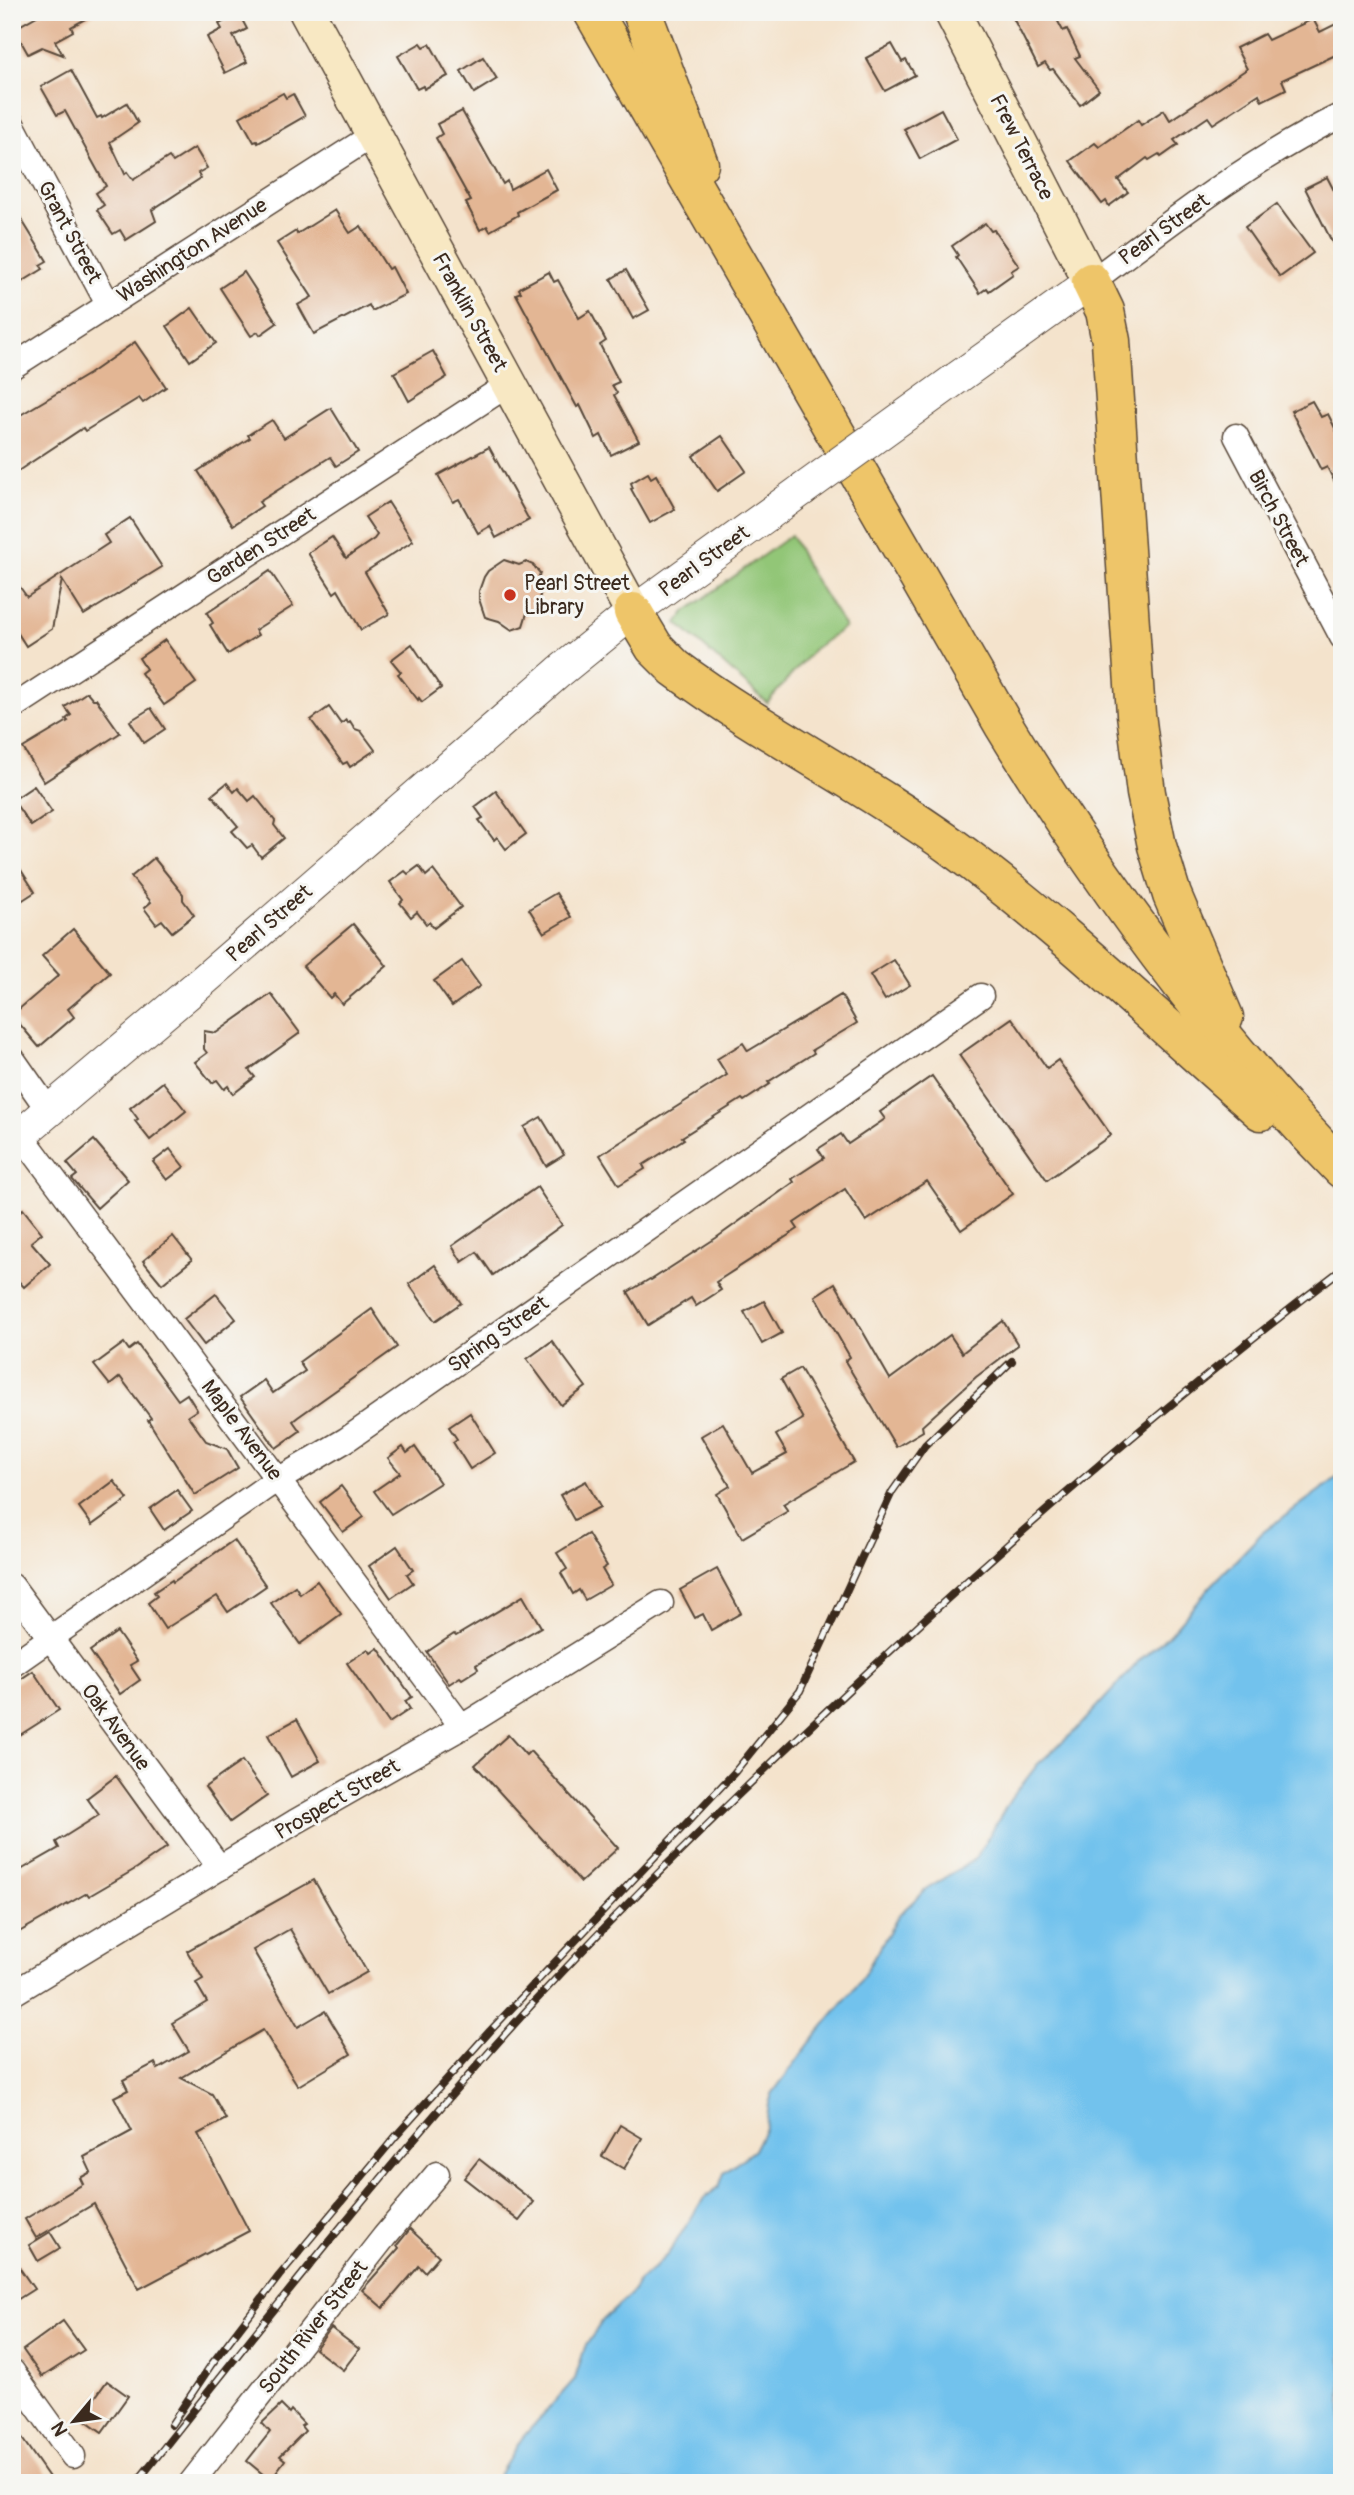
<svg xmlns="http://www.w3.org/2000/svg" width="1354" height="2495" viewBox="0 0 1354 2495" font-family="Pangolin,sans-serif">
  <style>
    .green { fill: #92c677; stroke: #66784a; stroke-width: 2 }
    .water { fill: #72c2ed; stroke: #567686; stroke-width: 2 }
    .building { fill: #e3b694 }
    .lines { fill: none; stroke-linecap: round; stroke-linejoin: round }
    .minor-casing { stroke: #574638; stroke-width: 27 }
    .tertiary-casing { stroke: #574638; stroke-width: 34 }
    .secondary-casing { stroke: #574638; stroke-width: 38 }
    .primary-casing { stroke: #574638; stroke-width: 41 }
    .minor { stroke: #fff; stroke-width: 24 }
    .tertiary { stroke: #fff; stroke-width: 32 }
    .secondary { stroke: #f8e8c3; stroke-width: 35 }
    .primary { stroke: #eec569; stroke-width: 38 }
    .rail-casing { stroke: #3b2a1e; stroke-width: 8 }
    .rail { stroke: #f6f6f2; stroke-width: 5; stroke-dasharray: 16; stroke-linecap: butt }
    .tertiary-bridge-casing { stroke: #574638; stroke-width: 34; stroke-linecap: butt }
    .tertiary-bridge { stroke: #fff; stroke-width: 32 }
    .poi-dot { fill: #c8321e; stroke: #f6f6f2; stroke-width: 2.5 }
    .labels { text-anchor: middle; stroke-width: 6; stroke-linejoin: round; paint-order: stroke }
    .street-label { font-size: 21px; fill: #3b2a1e; stroke: #f6f6f2 }
    .poi-label { font-size: 21px; fill: #3b2a1e; stroke: #f6f6f2; text-anchor: start }
  </style>
  <rect width="100%" height="100%" fill="#f6f6f2"/>
  <filter id="ink" filterUnits="userSpaceOnUse"><feTurbulence type="fractalNoise" baseFrequency=".0143" numOctaves="2"/><feDisplacementMap in="SourceGraphic" scale="14" xChannelSelector="R" yChannelSelector="G"/><feConvolveMatrix kernelMatrix="1 2 1 2 8 2 1 2 1" color-interpolation-filters="sRGB"/></filter>
  <filter id="wash" filterUnits="userSpaceOnUse"><feTurbulence type="fractalNoise" baseFrequency=".00686" numOctaves="4" result="noise"/><feDisplacementMap in="SourceGraphic" scale="28" xChannelSelector="R" yChannelSelector="G"/><feGaussianBlur stdDeviation="1.57" result="paint"/><feColorMatrix in="noise" values="0 0 0 0 0 0 0 0 0 0 0 0 0 0 0 0 0 1.4 0 .05"/><feComposite in="paint" operator="in"/></filter>
  <g filter="url(#wash)">
    <rect width="100%" height="100%" fill="#f4e3cc"/>
    <path class="green" d="M791 535 810 572 845 627 814 649 767 703 677 623 685 612Z"/>
    <path class="water" d="M1342 1474V2483H494L522 2438 575 2379 585 2347 603 2320 629 2296 638 2283 668 2254 704 2198 719 2187 724 2173 754 2150 766 2126 769 2104 772 2094 815 2036 859 1983 899 1915 924 1891 976 1858 1010 1800 1038 1764 1076 1730 1142 1658 1170 1634 1210 1587 1262 1533Z"/>
    <g id="blocks">
      <g class="building">
        <path d="M44 12H98L71 27 73 31 55 41 63 55 42 47 28 54 14 29Z"/>
        <path d="M1010 12H1053L1063 31 1067 29 1080 56 1075 58 1099 90 1080 105 1053 69 1050 70 1045 63 1038 67Z"/>
        <path d="M239 14 247 29 233 36 247 62 225 73 207 37 222 29 219 24Z"/>
        <path d="M1313 19 1320 32 1342 21V52L1282 80 1286 89 1262 101 1259 94 1213 124 1208 117 1174 140 1178 145 1161 157 1159 154 1149 160 1147 158 1118 180 1128 192 1109 206 1106 201 1102 204 1070 161 1095 143 1099 147 1138 120 1141 125 1164 110 1170 120 1247 69 1236 48 1264 34 1268 40Z"/>
        <path d="M421 43 424 47 430 44 448 76 424 89 423 86 417 89 398 56Z"/>
        <path d="M892 44 902 62 906 60 915 75 885 91 866 58Z"/>
        <path d="M483 57 497 79 474 93 461 71Z"/>
        <path d="M71 70 97 118 101 116 102 118 127 103 138 123 110 142 125 174 127 172 133 180 169 157 173 162 195 148 207 168 198 173 201 178 152 210 156 221 126 240 120 230 113 234 97 210 104 205 96 193 106 186 65 111 57 115 41 87Z"/>
        <path d="M283 93 286 98 293 94 305 116 258 143 257 141 254 142 240 117Z"/>
        <path d="M941 109 957 139 920 159 904 129Z"/>
        <path d="M462 111 503 184 507 181 510 189 546 169 557 190 517 212 518 215 490 231 487 226 480 230 466 203 471 201 436 138 442 134 437 124Z"/>
        <path d="M1327 177 1342 206V262L1305 188Z"/>
        <path d="M12 204 47 261 40 265 43 269 12 288Z"/>
        <path d="M1277 204 1313 253 1280 277 1245 227Z"/>
        <path d="M335 210 350 233 361 226 388 269 392 267 406 294 372 311 369 305 314 334 298 305 312 297 277 243 296 231 297 234Z"/>
        <path d="M985 223 991 231 994 230 1019 266 1011 271 1013 274 989 291 987 288 980 293 956 257 958 255 952 246Z"/>
        <path d="M626 270 649 310 633 319 611 279Z"/>
        <path d="M244 272 277 323 260 335 258 332 251 336 220 288Z"/>
        <path d="M549 272 554 282 558 280 579 318 590 311 606 341 600 345 619 382 612 385 617 393 614 395 639 441 611 455 601 435 596 438 580 405 577 407 516 294 521 292 519 289 521 287Z"/>
        <path d="M192 308 216 343 190 361 167 326Z"/>
        <path d="M135 342 166 387 143 403 139 398 85 431 83 428 12 475V433L18 430 12 420 89 374Z"/>
        <path d="M433 351 447 377 409 401 394 373Z"/>
        <path d="M1312 401 1321 417 1328 414 1342 442V496L1327 467 1321 470 1291 411Z"/>
        <path d="M331 408 358 452 336 466 330 457 259 502 262 506 233 525 198 471 250 438 248 435 272 420 284 438Z"/>
        <path d="M722 436 746 471 717 491 693 456Z"/>
        <path d="M489 447 529 520 496 538 490 526 478 533 459 499 453 502 438 475Z"/>
        <path d="M648 473 651 478 656 475 675 509 650 523 631 489 633 488 631 483Z"/>
        <path d="M388 502 413 541 365 572 389 614 361 630 338 590 334 593 308 553 332 537 346 558 374 539 377 535 365 517Z"/>
        <path d="M130 518 162 567 84 615 62 580 52 629 26 646 12 624V576L27 597 109 543 104 535Z"/>
        <path d="M504 560 519 565 526 562 533 565 540 573 535 590 541 592 535 612 528 610 523 626 512 630 499 621 485 617 479 599V591L484 577 488 571Z"/>
        <path d="M270 571 293 606 255 630 258 635 228 654 210 625 213 623 207 613Z"/>
        <path d="M165 640 196 683 164 705 141 673 146 669 139 658Z"/>
        <path d="M412 644 441 688 422 702 419 698 418 700 398 674 401 672 391 660Z"/>
        <path d="M87 692 93 699H96L120 733 44 782 23 748 68 721 66 719 71 715 65 707Z"/>
        <path d="M329 707 341 724 346 720 348 723 350 721 355 729 361 731 375 750 350 767 347 762 343 764 311 720Z"/>
        <path d="M151 708 165 729 144 743 130 721Z"/>
        <path d="M227 783 234 792 238 788 249 801 255 796 275 821 274 825 284 838 261 857 252 845 247 848 232 831 238 826 212 795Z"/>
        <path d="M34 786 52 812 31 826 13 800Z"/>
        <path d="M496 791 526 834 506 849 497 837 494 840 479 820 483 818 475 807Z"/>
        <path d="M12 856 35 892 12 907Z"/>
        <path d="M154 858 183 894V900L194 915 172 932 162 920 156 924 144 908 151 902 131 877Z"/>
        <path d="M419 866 426 876 433 870 461 907 434 928 429 922 426 924 417 912 411 917 400 903 403 900 390 882 405 871 408 874Z"/>
        <path d="M556 893 571 917 544 933 529 909Z"/>
        <path d="M353 924 387 966 342 1004 334 994 330 998 303 966Z"/>
        <path d="M73 929 110 973 68 1009 74 1017 39 1047 12 1015 59 975 42 956Z"/>
        <path d="M894 960 910 985 885 1000 870 975Z"/>
        <path d="M462 961 480 986 452 1006 434 981Z"/>
        <path d="M271 994 300 1033 249 1070 255 1077 233 1094 228 1086 224 1089 217 1080 212 1083 195 1062 207 1053 204 1049V1031L216 1033Z"/>
        <path d="M841 995 857 1023 812 1050 814 1053 768 1082 770 1084 744 1101 742 1099 682 1137 684 1139 643 1165 645 1169 619 1185 600 1155 727 1075 717 1059 743 1043 748 1051Z"/>
        <path d="M1012 1018 1047 1068 1058 1060 1111 1135 1047 1180 959 1055Z"/>
        <path d="M932 1076 1013 1194 961 1230 927 1181 866 1221 845 1189 794 1223 798 1229 716 1282 721 1290 696 1306 691 1298 648 1325 628 1292 650 1279 651 1280 716 1238 794 1182 792 1179 824 1158 818 1149 841 1134 848 1144 885 1119 880 1112Z"/>
        <path d="M163 1082 186 1111 150 1140 135 1121 138 1119 130 1108Z"/>
        <path d="M541 1117 564 1155 546 1166 524 1127Z"/>
        <path d="M94 1140 128 1180 97 1208 72 1179 77 1175 67 1163Z"/>
        <path d="M170 1149 184 1167 167 1180 153 1162Z"/>
        <path d="M537 1187 562 1225 493 1275 477 1252 462 1262 452 1246Z"/>
        <path d="M23 1209 42 1233 31 1242 50 1264 24 1287 12 1274V1218Z"/>
        <path d="M173 1236 192 1260 162 1284 143 1261Z"/>
        <path d="M435 1265 461 1303 435 1321 409 1284Z"/>
        <path d="M835 1283 890 1379 950 1335 962 1353 1003 1321 1018 1345 976 1377 922 1426 923 1431 896 1447 845 1361 850 1357 815 1296Z"/>
        <path d="M216 1294 236 1319 204 1345 184 1319Z"/>
        <path d="M764 1301 782 1333 762 1344 744 1312Z"/>
        <path d="M372 1309 397 1347 298 1417 293 1421 300 1431 276 1448 240 1397 264 1380 273 1393 305 1371 299 1362Z"/>
        <path d="M552 1341 586 1387 561 1405 527 1359Z"/>
        <path d="M124 1343 129 1350 137 1344 178 1400 187 1394 197 1410 188 1416 206 1441 227 1449 238 1468 195 1495 148 1420 151 1418 120 1377 110 1385 94 1365Z"/>
        <path d="M800 1368 854 1462 783 1504 788 1511 742 1538 717 1494 730 1486 701 1436 723 1423 752 1473 787 1454 776 1435 803 1419 781 1379Z"/>
        <path d="M470 1413 495 1453 470 1469 453 1442 457 1439 449 1427Z"/>
        <path d="M403 1447 407 1453 415 1447 440 1483 391 1514 374 1491 400 1473 388 1458Z"/>
        <path d="M114 1481 128 1499 92 1525 79 1507Z"/>
        <path d="M586 1481 600 1507 574 1520 560 1495Z"/>
        <path d="M341 1486 364 1517 343 1532 320 1502Z"/>
        <path d="M177 1490 192 1511 164 1530 150 1509Z"/>
        <path d="M588 1534 607 1566 602 1569 611 1585 585 1600 579 1590 573 1594 561 1573 567 1569 557 1553Z"/>
        <path d="M234 1540 266 1586 228 1612 217 1596 165 1629 148 1603 157 1596 154 1592 172 1580 173 1582Z"/>
        <path d="M397 1546 413 1570 407 1574 413 1583 391 1598 369 1566Z"/>
        <path d="M717 1569 741 1613 711 1630 703 1614 695 1618 680 1590Z"/>
        <path d="M317 1581 341 1614 300 1644 271 1603 295 1586 300 1594Z"/>
        <path d="M523 1596 541 1627 476 1665 478 1669 462 1679 460 1677 449 1684 427 1652 454 1634 456 1636Z"/>
        <path d="M117 1632 137 1661 130 1665 140 1680 120 1694 90 1651Z"/>
        <path d="M378 1648 412 1697 405 1701 410 1709 389 1723 347 1663 368 1649 371 1653Z"/>
        <path d="M33 1671 59 1710 12 1740V1685Z"/>
        <path d="M297 1719 320 1761 291 1777 268 1735Z"/>
        <path d="M508 1735 526 1755 530 1751 618 1848 581 1882 475 1765Z"/>
        <path d="M242 1761 267 1796 230 1822 205 1787Z"/>
        <path d="M116 1776 167 1847 137 1868 89 1896 87 1893 12 1936V1875L59 1848 56 1842 99 1815 87 1798Z"/>
        <path d="M314 1880 367 1972 328 1994 290 1929 253 1950 298 2027 325 2011 351 2054 298 2086 263 2030 181 2078 212 2094 226 2119 198 2134 249 2231 139 2289 94 2204 36 2238 25 2219 83 2184 80 2178 91 2172 84 2157 132 2131 114 2097 128 2090 123 2080 155 2063 158 2069 189 2051 172 2023 207 2002 196 1983 203 1979 187 1951Z"/>
        <path d="M620 2125 642 2138 624 2169 602 2156Z"/>
        <path d="M479 2159 534 2202 519 2221 464 2178Z"/>
        <path d="M410 2229 439 2256 425 2272 419 2266 383 2308 362 2290 399 2248 397 2245Z"/>
        <path d="M50 2232 60 2248 38 2261 29 2245Z"/>
        <path d="M12 2257 34 2289 12 2303Z"/>
        <path d="M63 2321 84 2350 42 2377 23 2350Z"/>
        <path d="M331 2328 359 2349 343 2370 315 2349Z"/>
        <path d="M107 2381 128 2396 102 2432 81 2417Z"/>
        <path d="M281 2405 289 2413 291 2410 304 2424 301 2426 305 2431 280 2456 285 2460 270 2480 247 2461 270 2432 262 2423Z"/>
        <path d="M12 2424 53 2483H12Z"/>
      </g>
    </g>
  </g>
  <g filter="url(#ink)">
    <use href="#blocks" fill-opacity="0" stroke="#574638" stroke-width="2"/>
    <g class="lines">
      <g class="minor-casing">
        <g id="minor">
          <path d="M12 124 108 304"/>
          <path d="M1091 282C1171 222 1251 159 1342 115"/>
          <path d="M12 367 373 135"/>
          <path d="M1236 436 1342 637"/>
          <path d="M12 708 509 384"/>
          <path d="M12 1058 49 1111"/>
          <path d="M21 1135 462 1727"/>
          <path d="M12 1586 220 1868"/>
          <path d="M12 1665 266 1487 346 1440 981 996"/>
          <path d="M12 1994 295 1822 462 1727 661 1603"/>
          <path d="M12 2371 73 2456"/>
          <path d="M191 2483 384 2237 437 2174"/>
        </g>
      </g>
      <g class="tertiary-casing">
        <g id="tertiary">
          <path d="M957 378 1091 282"/>
          <path d="M12 1142 205 979 559 672 633 612 802 490"/>
        </g>
      </g>
      <g class="secondary-casing">
        <g id="secondary">
          <path d="M307 12 633 612"/>
          <path d="M952 12 1091 282"/>
        </g>
      </g>
      <g class="primary-casing">
        <g id="primary">
          <path d="M593 12 1003 724C1100 883 1211 1035 1342 1169"/>
          <path d="M642 12 699 164"/>
          <path d="M1091 282 1105 311 1111 341 1136 714 1146 793 1157 846 1172 895 1224 1017"/>
          <path d="M633 612 654 647 675 668C763 733 862 782 951 846 1059 925 1160 1023 1261 1111"/>
        </g>
      </g>
      <use href="#minor" class="minor"/>
      <use href="#tertiary" class="tertiary"/>
      <use href="#secondary" class="secondary"/>
      <use href="#primary" class="primary"/>
      <g class="rail-casing">
        <g id="rail">
          <path d="M171 2425 211 2365 279 2276 396 2136 490 2031 734 1773 800 1691 892 1492 925 1445 1012 1361"/>
          <path d="M136 2483C263 2323 389 2162 526 2011 619 1909 718 1813 819 1718 985 1560 1159 1408 1342 1269"/>
        </g>
      </g>
      <use href="#rail" class="rail"/>
      <g class="tertiary-bridge-casing">
        <path id="tertiary-bridge" d="M802 490 957 378"/>
      </g>
      <use href="#tertiary-bridge" class="tertiary-bridge"/>
    </g>
  </g>
  <circle class="poi-dot" cx="510" cy="595" r="7"/>
  <g class="labels">
    <g class="street-label">
      <text transform="translate(1022 147) rotate(63)" y="7">Frew Terrace</text>
      <text transform="translate(1164 229) rotate(-36)" y="7">Pearl Street</text>
      <text transform="translate(70 232) rotate(62)" y="7">Grant Street</text>
      <text transform="translate(192 250) rotate(-33)" y="7">Washington Avenue</text>
      <text transform="translate(470 312) rotate(61)" y="7">Franklin Street</text>
      <text transform="translate(1279 518) rotate(62)" y="7">Birch Street</text>
      <text transform="translate(261 546) rotate(-33)" y="7">Garden Street</text>
      <text transform="translate(704 561) rotate(-36)" y="7">Pearl Street</text>
      <text transform="translate(269 923) rotate(-41)" y="7">Pearl Street</text>
      <text transform="translate(498 1334) rotate(-35)" y="7">Spring Street</text>
      <text transform="translate(242 1430) rotate(53)" y="7">Maple Avenue</text>
      <text transform="translate(116 1727) rotate(54)" y="7">Oak Avenue</text>
      <text transform="translate(337 1799) rotate(-30)" y="7">Prospect Street</text>
      <text transform="translate(313 2327) rotate(-52)" y="7">South River Street</text>
    </g>
    <g class="poi-label">
      <text x="524" y="590">Pearl Street<tspan x="524" dy="24">Library</tspan></text>
    </g>
  </g>
  <rect width="1354" height="2495" fill="none" stroke="#f6f6f2" stroke-width="42"/>
  <g transform="translate(74 2421) rotate(241)" stroke="#f6f6f2" stroke-width="5" paint-order="stroke">
  <path d="M0-5L12 26L0 18L-12 26Z" fill="#3b2a1e"/>
  <text y="-10" font-size="19" font-weight="bold" text-anchor="middle" fill="#3b2a1e">N</text>
  </g>
</svg>
